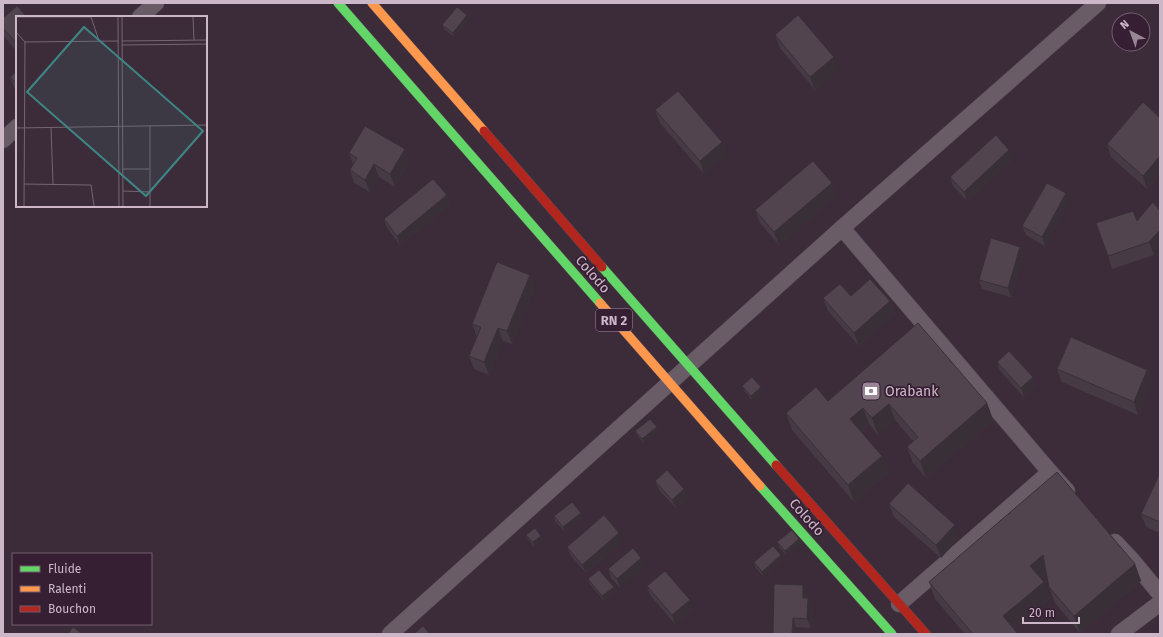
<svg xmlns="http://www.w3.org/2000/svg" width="1163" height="637" viewBox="0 0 1163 637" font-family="'Fira Sans',sans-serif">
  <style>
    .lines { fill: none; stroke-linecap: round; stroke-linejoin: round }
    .street-casing { stroke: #544852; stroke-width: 17 }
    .fast-casing { stroke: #584a55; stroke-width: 10 }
    .slow-casing { stroke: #584a55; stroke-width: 10 }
    .jam-casing { stroke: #584a55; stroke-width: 10 }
    .street { stroke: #695c66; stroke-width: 16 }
    .fast { stroke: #63d668; stroke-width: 9 }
    .slow { stroke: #ff974d; stroke-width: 9 }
    .jam { stroke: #b3261e; stroke-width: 9 }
    .wall { fill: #463a44 }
    .shaded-wall { fill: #393037 }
    .building { fill: #51444f; stroke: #393037 }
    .labels { text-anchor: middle; stroke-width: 3.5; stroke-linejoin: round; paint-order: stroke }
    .shield { fill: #371f33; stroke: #9f899b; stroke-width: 1 }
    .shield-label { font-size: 13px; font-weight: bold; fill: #cbb7c7 }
    .street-label { font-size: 14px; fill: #cbb7c7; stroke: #371f33 }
    .poi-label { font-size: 14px; fill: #cbb7c7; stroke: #371f33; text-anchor: start }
    .inset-road { fill: none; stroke: #756472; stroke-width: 1 }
    .view { fill: #3e8684; fill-opacity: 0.15; stroke: #3e8684; stroke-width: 2 }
    .inset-edge { fill: none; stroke: #cbb7c7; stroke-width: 2 }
  </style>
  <rect width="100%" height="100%" fill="#3c2c39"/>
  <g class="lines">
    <g class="street-casing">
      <g id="street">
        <path d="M140 17 156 3"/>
        <path d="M3 140 17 127"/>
        <path d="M842 228 1050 472 1067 491"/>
        <path d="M1115 542 1132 560 1160 594"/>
        <path d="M899 604 1050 472"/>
        <path d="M390 634 842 228 1098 3"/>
        <path d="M1119 634 1160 603"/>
      </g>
    </g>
    <g class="fast-casing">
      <g id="fast">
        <path d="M338 3 600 303"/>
        <path d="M602 267 776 465"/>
        <path d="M760 486 892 634"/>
      </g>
    </g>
    <g class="slow-casing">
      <g id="slow">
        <path d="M372 3 484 131"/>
        <path d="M600 303 760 486"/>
      </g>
    </g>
    <g class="jam-casing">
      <g id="jam">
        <path d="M484 131 602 267"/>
        <path d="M776 465 926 634"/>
      </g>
    </g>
    <use href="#street" class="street"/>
    <use href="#fast" class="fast"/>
    <use href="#slow" class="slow"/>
    <use href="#jam" class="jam"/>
  </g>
  <g class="wall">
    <path d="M17 17V52L3 35V18Z"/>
    <path d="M469 20 454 37 444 29 442 25Z"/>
    <path d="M775 35 838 70 815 90 780 48Z"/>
    <path d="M17 71V92L15 90 10 77Z"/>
    <path d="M655 110 722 142 727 155 704 174 660 123Z"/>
    <path d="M1160 118V174L1147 189 1111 157 1107 144Z"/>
    <path d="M405 149 409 162 395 187 379 177 370 192 354 183 350 170 353 164 349 153Z"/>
    <path d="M1012 159 967 201 953 186 950 177Z"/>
    <path d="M1066 193 1069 202 1045 246 1026 235 1022 226Z"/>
    <path d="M447 195 450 204 400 245 387 228 384 219Z"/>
    <path d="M836 196 779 245 760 223 755 210Z"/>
    <path d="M1160 211 1154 255 1112 269 1108 256 1137 221Z"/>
    <path d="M1020 247 1023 256 1011 297 982 289 979 280Z"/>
    <path d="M530 275 535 288 512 344 503 341 489 375 474 369 469 356 477 337 472 324Z"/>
    <path d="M851 296 890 301 895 314 859 346 828 311 823 298Z"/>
    <path d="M997 362 1033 377 1036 386 1024 397 1000 371Z"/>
    <path d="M1057 369 1147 370 1152 383 1138 415 1062 382Z"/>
    <path d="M742 386 763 391 752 400 744 390Z"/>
    <path d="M828 401 987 403 993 420 926 478 913 463 907 447 913 441 895 420 878 435 869 424 861 432 882 456 888 473 854 502 792 430 786 413Z"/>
    <path d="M657 427 659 432 644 444 637 435 635 431Z"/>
    <path d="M1160 473V533L1146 527 1141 514Z"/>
    <path d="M655 481 688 498 676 508 659 490Z"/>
    <path d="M889 504 959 538 941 558 894 517Z"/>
    <path d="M581 513 582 518 565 532 555 521 554 516Z"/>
    <path d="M526 535 541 536 543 540 534 547 528 539Z"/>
    <path d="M622 542 586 573 571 556 567 547Z"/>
    <path d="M777 542 801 543 786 555 779 547Z"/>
    <path d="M641 558 645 567 620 588 611 578 608 569Z"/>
    <path d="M783 560 763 576 755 567 754 562Z"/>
    <path d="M1135 564 1141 581 1080 633 1055 603 1049 587 1047 574 1041 579 1044 582 1050 598 1014 629 1018 634H965L935 599 929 582Z"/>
    <path d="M588 579 614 587 615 591 604 601 590 584Z"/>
    <path d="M647 586 693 609 675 624 650 595Z"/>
    <path d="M806 594V598H808L812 607 811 628 796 627V634H773Z"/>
  </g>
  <g class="shaded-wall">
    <path d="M467 15 469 20 454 37 453 33Z"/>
    <path d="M834 57 838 70 815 90 810 77Z"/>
    <path d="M722 142 727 155 704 174 700 161Z"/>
    <path d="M405 149 409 162 395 187 390 174Z"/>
    <path d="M1009 150 1012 159 967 201 964 192Z"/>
    <path d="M1160 156V174L1147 189 1143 176Z"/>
    <path d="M374 164 379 177 370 192 365 180Z"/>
    <path d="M832 183 836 196 779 245 774 232Z"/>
    <path d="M1066 193 1069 202 1045 246 1042 237Z"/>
    <path d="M447 195 450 204 400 245 397 236Z"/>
    <path d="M1160 230V248L1154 255 1149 242Z"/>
    <path d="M1020 247 1023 256 1011 297 1008 288Z"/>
    <path d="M530 275 535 288 512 344 507 331Z"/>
    <path d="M890 301 895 314 859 346 854 333Z"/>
    <path d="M498 328 503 341 489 375 484 362Z"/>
    <path d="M1147 370 1152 383 1138 415 1134 402Z"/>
    <path d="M1033 377 1036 386 1024 397 1021 388Z"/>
    <path d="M761 387 763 391 752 400 751 396Z"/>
    <path d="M987 403 993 420 926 478 920 461Z"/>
    <path d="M889 404 895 420 878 435 872 418Z"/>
    <path d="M863 408 869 424 856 436 850 419Z"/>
    <path d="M657 427 659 432 644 444 642 439Z"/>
    <path d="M882 456 888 473 854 502 848 485Z"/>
    <path d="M684 489 688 498 676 508 672 500Z"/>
    <path d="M581 513 582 518 565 532 563 527Z"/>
    <path d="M955 525 959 538 941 558 936 545Z"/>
    <path d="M619 533 622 542 586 573 582 565Z"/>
    <path d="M541 536 543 540 534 547 533 542Z"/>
    <path d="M799 539 801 543 786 555 785 551Z"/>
    <path d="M781 555 783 560 763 576 762 572Z"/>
    <path d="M1043 555 1049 572 1036 583 1030 566Z"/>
    <path d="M641 558 645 567 620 588 617 579Z"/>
    <path d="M1135 564 1141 581 1080 633 1074 616Z"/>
    <path d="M1044 582 1050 598 1009 633 1003 616Z"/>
    <path d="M803 585 806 594V607L803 598Z"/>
    <path d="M614 587 615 591 604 601 602 596Z"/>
    <path d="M808 598 812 607 811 628 807 619Z"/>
    <path d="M690 600 693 609 675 624 672 615Z"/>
    <path d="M793 618 796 627V634H792Z"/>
  </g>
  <g class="building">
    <path d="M17 6 27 17H17V44L3 28V18Z"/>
    <path d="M457 7 467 15 453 33 442 25Z"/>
    <path d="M798 15 834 57 810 77 775 35Z"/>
    <path d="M17 71V84L10 77Z"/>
    <path d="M678 91 722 142 700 161 655 110Z"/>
    <path d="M1143 102 1160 118V156L1143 176 1107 144Z"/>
    <path d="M365 126 405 149 390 174 374 164 365 180 350 170 357 158 349 153Z"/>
    <path d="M996 135 1009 150 964 192 950 177Z"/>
    <path d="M813 161 832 183 774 232 755 210Z"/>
    <path d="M433 179 447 195 397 236 384 219Z"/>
    <path d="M1047 183 1066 193 1042 237 1022 226Z"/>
    <path d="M1153 202 1160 211V230L1149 242 1108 256 1096 223 1133 211 1137 221Z"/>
    <path d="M991 238 1020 247 1008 288 979 280Z"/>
    <path d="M497 262 530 275 507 331 498 328 484 362 469 356 481 327 472 324Z"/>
    <path d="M870 279 890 301 854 333 823 298 840 284 851 296Z"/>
    <path d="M918 323 987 403 920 461 907 447 918 437 889 404 872 418 863 408 850 419 882 456 848 485 786 413 816 387 828 401Z"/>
    <path d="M1071 337 1147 370 1134 402 1057 369Z"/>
    <path d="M1009 351 1033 377 1021 388 997 362Z"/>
    <path d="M752 377 761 387 751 396 742 386Z"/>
    <path d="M650 419 657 427 642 439 635 431Z"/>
    <path d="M667 470 684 489 672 500 655 481Z"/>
    <path d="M1057 472 1135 564 1074 616 1049 587 1043 555 1030 566 1044 582 1003 616 1018 634H973L929 582Z"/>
    <path d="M1160 473V522L1141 514Z"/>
    <path d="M908 483 955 525 936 545 889 504Z"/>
    <path d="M572 502 581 513 563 527 554 516Z"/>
    <path d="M604 515 619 533 582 565 567 547Z"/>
    <path d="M535 528 541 536 533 542 526 535Z"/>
    <path d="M792 530 799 539 785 551 777 542Z"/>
    <path d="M773 546 781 555 762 572 754 562Z"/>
    <path d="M633 548 641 558 617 579 608 569Z"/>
    <path d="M599 570 614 587 602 596 588 579Z"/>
    <path d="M665 571 690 600 672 615 647 586Z"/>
    <path d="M774 584 803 585V598H808L807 619 793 618 792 634H773Z"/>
    <path d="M423 626 430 634H414Z"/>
    <path d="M73 627 82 634H68Z"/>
  </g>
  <defs>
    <g id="bank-square" transform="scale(1)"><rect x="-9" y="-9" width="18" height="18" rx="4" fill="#998695" stroke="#371f33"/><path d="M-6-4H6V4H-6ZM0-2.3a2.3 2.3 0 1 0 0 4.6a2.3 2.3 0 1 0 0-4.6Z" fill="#fff"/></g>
  </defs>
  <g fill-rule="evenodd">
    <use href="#bank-square" x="871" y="391"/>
  </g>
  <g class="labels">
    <rect class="shield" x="596" y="309" width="36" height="22" rx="3"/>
    <g class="shield-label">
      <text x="614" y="325">RN 2</text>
    </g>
    <g class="street-label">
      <text transform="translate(593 274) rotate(49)" y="5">Colodo</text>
      <text transform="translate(807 517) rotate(48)" y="5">Colodo</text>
    </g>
    <g class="poi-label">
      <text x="885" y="396">Orabank</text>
    </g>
  </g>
  <g transform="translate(16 16)">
    <rect width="191" height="191" fill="#3c2c39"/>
    <path class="inset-road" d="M0 1H75L83 25M102 1 103 190M106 1 107 190M177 1 178 24M0 16 9 26 8 190M106 25 191 24M9 26 102 25M106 29 191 28M35 111 37 168M0 112 191 109M106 153H133M8 168 75 169 78 190M107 175 134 176M134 190V109"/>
    <path class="view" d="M68 11 187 115 130 180 11 76Z"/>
    <rect width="191" height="191" class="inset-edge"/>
  </g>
  <rect width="1163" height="637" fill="none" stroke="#cbb7c7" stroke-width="8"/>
  <rect x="12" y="553" width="140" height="72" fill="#371f33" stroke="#725c6e"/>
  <rect x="20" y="566" width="20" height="6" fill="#63d668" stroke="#725c6e"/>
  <text x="48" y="573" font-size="12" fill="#cbb7c7">Fluide</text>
  <rect x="20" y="586" width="20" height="6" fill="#ff974d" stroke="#725c6e"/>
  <text x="48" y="593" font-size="12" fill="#cbb7c7">Ralenti</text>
  <rect x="20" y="606" width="20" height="6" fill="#b3261e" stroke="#725c6e"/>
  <text x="48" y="613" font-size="12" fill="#cbb7c7">Bouchon</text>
  <g transform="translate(1131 32) rotate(319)"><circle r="19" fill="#371f33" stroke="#725c6e"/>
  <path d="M0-3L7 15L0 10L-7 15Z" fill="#998695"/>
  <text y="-6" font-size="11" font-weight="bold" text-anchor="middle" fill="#cbb7c7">N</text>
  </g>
  <path d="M1023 617v6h56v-6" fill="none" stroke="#cbb7c7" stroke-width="2"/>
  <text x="1029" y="617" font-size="12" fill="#cbb7c7" stroke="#371f33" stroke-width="3" paint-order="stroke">20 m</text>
</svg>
